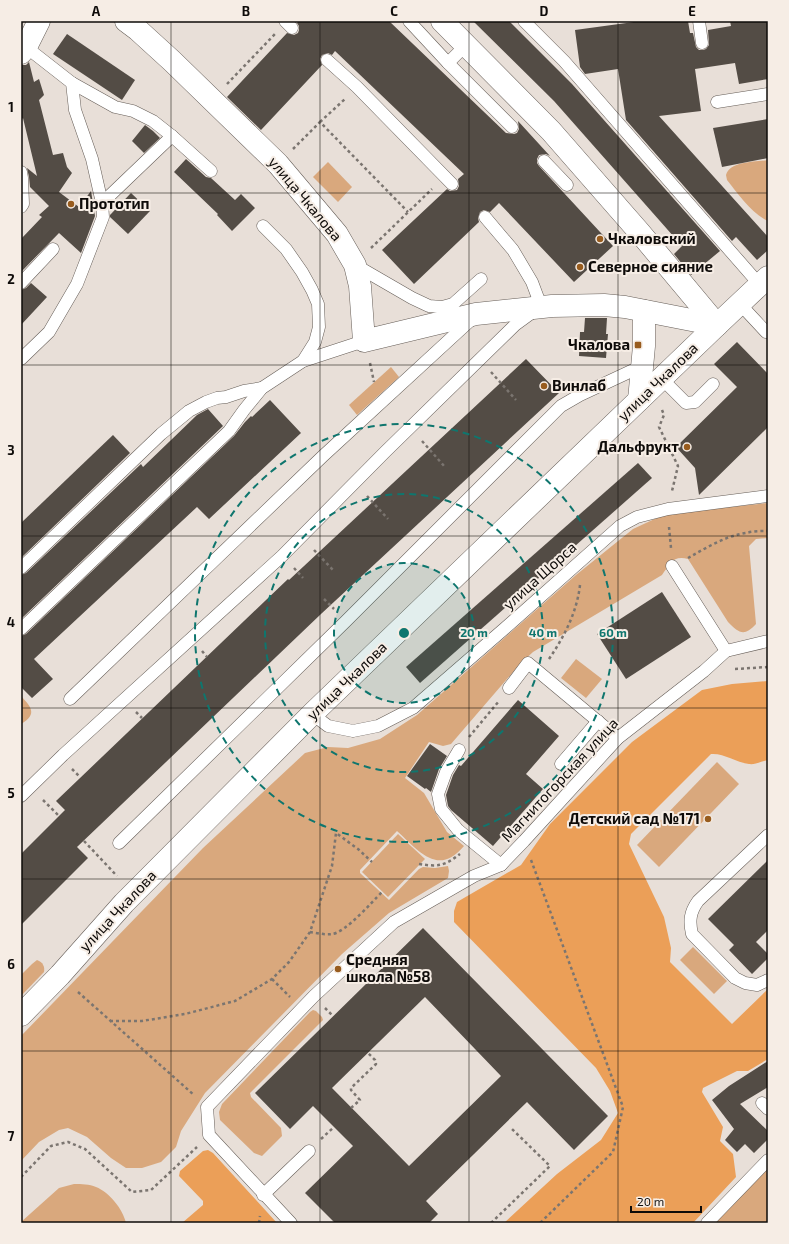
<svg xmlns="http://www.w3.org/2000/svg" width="789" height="1244" viewBox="0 0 789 1244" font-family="'Exo 2',sans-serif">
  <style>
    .green { fill: #d9a87d }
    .forest { fill: #eb9f58 }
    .building { fill: #534c45; fill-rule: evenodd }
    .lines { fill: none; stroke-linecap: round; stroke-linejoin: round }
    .service-casing { stroke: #665e58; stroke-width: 13 }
    .minor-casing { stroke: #665e58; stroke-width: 23 }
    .secondary-casing { stroke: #665e58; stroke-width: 23 }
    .path { stroke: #7b7570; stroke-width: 2.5; stroke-dasharray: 3 3; stroke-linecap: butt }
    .service { stroke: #fff; stroke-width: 12 }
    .minor { stroke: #fff; stroke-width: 22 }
    .secondary { stroke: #fff; stroke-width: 22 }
    .grid { fill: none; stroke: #0e0b09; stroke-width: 1; stroke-opacity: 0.55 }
    .ring { fill: none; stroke: #0f766e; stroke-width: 2; stroke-dasharray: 7 5 }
    .poi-dot { fill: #985c1e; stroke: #f6ede5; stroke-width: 1.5 }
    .labels { text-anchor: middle; stroke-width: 4; stroke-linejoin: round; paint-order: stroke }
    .street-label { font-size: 15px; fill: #0e0b09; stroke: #f6ede5 }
    .poi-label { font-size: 15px; font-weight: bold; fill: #0e0b09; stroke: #f6ede5; text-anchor: start }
    .centre { fill: #0f766e; stroke: #f6ede5; stroke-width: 2 }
    .ring-label { font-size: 12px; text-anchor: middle; font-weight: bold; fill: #0f766e; stroke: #f6ede5; stroke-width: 4; stroke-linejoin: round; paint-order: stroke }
    .neatline { fill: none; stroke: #0e0b09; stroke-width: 1.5 }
    .grid-label { font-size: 13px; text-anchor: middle; font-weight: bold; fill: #0e0b09 }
  </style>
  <rect width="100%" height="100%" fill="#e8dfd8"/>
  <g class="green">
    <path d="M768 160V221C751 213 739 195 727 180L726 175C730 161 755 162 768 160Z"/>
    <path d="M328 162 352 187 338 202 313 177Z"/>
    <path d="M391 367 399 377 357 415 349 405Z"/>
    <path d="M768 503V538L756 539 749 546 756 624C744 637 739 633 728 622L688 559C673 555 670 564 662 575L533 652 520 664 451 744 443 746 429 742 405 778 424 793 447 832 464 846C438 877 419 851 397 831L360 870V873L389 900 419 869 423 867 435 868 448 866 449 871 448 878 389 913 342 954 205 1093 181 1131 176 1147 161 1162 142 1168H126L111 1158 87 1137 68 1128 59 1130 39 1142 21 1161V1036L203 848 305 753 328 747 348 748 380 739 417 715 576 575 633 529 661 516 680 512Z"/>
    <path d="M576 659 602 679 586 698 561 678Z"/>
    <path d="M21 696C31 707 38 714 21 724Z"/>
    <path d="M717 762 739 784 659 867 637 845Z"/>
    <path d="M398 834 425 859 388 897 362 872Z"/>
    <path d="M693 947 727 981 714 994 680 960Z"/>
    <path d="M37 960C43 962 45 967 44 972L21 996V975L32 964Z"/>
    <path d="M313 1010 316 1011 322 1017 323 1020 250 1093 251 1097 281 1128 282 1136 262 1156 254 1153 220 1120 219 1112 222 1104 310 1012Z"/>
    <path d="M768 1166V1222L767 1223H712Z"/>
    <path d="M74 1184C82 1184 89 1184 96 1187 109 1192 123 1209 126 1223H21V1222L59 1188Z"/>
  </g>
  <g class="forest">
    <path d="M768 681V760C762 761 755 765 749 764 735 762 724 753 711 754L631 834 629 844 664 917 671 948 670 962 732 1024 768 989V1059L748 1071H737L703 1088 702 1092 723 1127 720 1141 733 1154 736 1177 693 1223H504L557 1174 601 1140 618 1113 610 1091 596 1068 454 922V911L457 902 521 865 550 824 632 742 702 690 732 684Z"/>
    <path d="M208 1150 213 1153 277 1223H182L203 1205V1201L179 1176 180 1171 203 1151Z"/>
  </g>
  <g class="building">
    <path d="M299 21H389L506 133 514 134 517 133 519 129 518 121 550 156 546 154 539 155 537 159V163L539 166 613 246 574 282 499 203 490 212 484 210 480 212 478 218 479 222 414 284 382 250 447 189 450 191 457 190 459 186 458 179 464 174 335 51 332 55 328 53 322 55 320 59 322 65 261 130 227 97 287 33 294 35 298 33 299 30V26L297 23Z"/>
    <path d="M473 21H509L572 84 720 251 691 275 674 254 682 246 554 101Z"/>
    <path d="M641 21H688L690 33H693L696 47 699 50H703L706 49 709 45 708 30 731 26 730 21H768V79L739 84 735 63 695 69 701 111 659 116 768 237V250L757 260 736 237 732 241 626 120 618 69 585 74 580 67 575 30Z"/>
    <path d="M67 34 135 80 122 100 53 54Z"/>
    <path d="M29 62 34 82 39 79 44 95 39 100 53 155 63 153 67 167 72 173 59 192 79 207 91 191 95 216 81 253 59 233 21 272V239L42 217 39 215 49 206 30 187 29 177 27 168 37 176 23 118 21 120V65H26Z"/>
    <path d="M768 119V158L722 167 713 128Z"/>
    <path d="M145 125 153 131 160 138 144 153 132 141Z"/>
    <path d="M186 159 206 177 211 178 235 200 241 194 255 208 232 231 217 215 218 214 174 172Z"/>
    <path d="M131 193 150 211 128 234 110 217V215Z"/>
    <path d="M31 283 47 297 21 325V290L26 288Z"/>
    <path d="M585 318H607L606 334H608L606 358 579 356 580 332H584Z"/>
    <path d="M737 342 768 374V427L699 495 695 468 676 447 737 387 714 364Z"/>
    <path d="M526 359 559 393 321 614 77 847 88 858 21 925V854L65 810 56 801 288 579 289 580Z"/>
    <path d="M270 400 301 433 209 519 197 507 34 659 53 679 32 698 21 687V636L26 634 234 436 245 422 251 416 252 417Z"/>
    <path d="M208 409 223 426 21 619V575L26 573 141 464 143 467 197 415Z"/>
    <path d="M113 435 130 453 21 558V523Z"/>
    <path d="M638 463 652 478 420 683 406 667Z"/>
    <path d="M662 592 691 637 626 679 597 634Z"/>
    <path d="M518 700 559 736 526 774 543 789 493 846 451 810 448 806 446 795 453 775 459 765 461 766Z"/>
    <path d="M430 744 447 756 439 769 431 792 426 788 425 789 407 776Z"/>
    <path d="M768 860V930L756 942 768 954V958L752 974 729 950 734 945 708 919Z"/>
    <path d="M423 928 608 1116 574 1150 527 1102 426 1201 438 1214 429 1223H335L305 1193 353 1146 313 1106 290 1129 255 1093ZM425 997 501 1076 409 1166 332 1088Z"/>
    <path d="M768 1061V1087L740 1104 768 1131V1139L754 1153 745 1144 737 1152 725 1140 734 1129 712 1100 729 1086Z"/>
  </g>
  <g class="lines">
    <g class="service-casing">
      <g id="service">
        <path d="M285 21 292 28"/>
        <path d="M409 21 448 63 512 127"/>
        <path d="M524 21 564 61 760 285"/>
        <path d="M699 21 702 43"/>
        <path d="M327 60 357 87 452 184"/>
        <path d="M448 63 466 45"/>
        <path d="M72 83 115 107 133 111 153 121 172 136 211 171"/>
        <path d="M717 102 768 94"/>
        <path d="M544 161 567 185"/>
        <path d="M21 172 22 178 23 204 21 207"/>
        <path d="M102 203 172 136"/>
        <path d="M263 226 286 249 302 272 312 290 318 304 319 327 315 342 303 361"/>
        <path d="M355 265 412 298 429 306 442 307 453 304 481 279"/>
        <path d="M21 283 53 249"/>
        <path d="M740 304 766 332H768"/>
        <path d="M21 359 49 332 77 284 103 217 102 203 92 159 75 110 72 83 26 47"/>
        <path d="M661 378 686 403 695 402 713 384"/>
        <path d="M672 566 726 651"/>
        <path d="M21 568 161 434 189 411 206 402 217 398 226 397 244 391 262 388"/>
        <path d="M21 629 229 431 244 410 262 388 303 361 364 341"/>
        <path d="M509 688 528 663 618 738"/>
        <path d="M70 699 323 456 473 318"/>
        <path d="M312 714 328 726 353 731 378 726 413 708 504 629 620 526 637 517 668 509 768 496"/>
        <path d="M459 750 446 772 438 794 441 809 458 830 501 865"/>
        <path d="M561 764 598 721"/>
        <path d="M21 796 63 755 282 556 385 452 515 325 541 306 532 282 513 250 485 217"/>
        <path d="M768 835 698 901C690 912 689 921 692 934L735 978 745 983 757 985 768 980"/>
        <path d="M119 843 345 622 561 406 580 395 642 366"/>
        <path d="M762 1103 768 1109"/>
        <path d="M263 1195 309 1151"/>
        <path d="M291 1223 209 1135 207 1107 314 996 394 922 474 876 501 865 524 841 618 738 704 671 726 651 768 641"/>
        <path d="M707 1223 768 1160"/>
      </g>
    </g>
    <g class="minor-casing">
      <g id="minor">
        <path d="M126 21 138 30 172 61 278 164 337 234 355 265 360 286 364 341 476 314 552 306 604 305 625 307 717 325"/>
        <path d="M442 21 551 131 641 234 717 325"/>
        <path d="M21 53 26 47 39 21"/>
        <path d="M639 400 644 346V311"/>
      </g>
    </g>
    <g class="secondary-casing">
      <path id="secondary" d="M21 1015 60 975 124 903 312 714 639 400 717 325 768 277"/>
    </g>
    <g class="path">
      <path d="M227 84 275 34"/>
      <path d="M320 122 345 99"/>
      <path d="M293 149 320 122 408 212"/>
      <path d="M371 248 432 189"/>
      <path d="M370 363 374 382"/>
      <path d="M491 372 516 400"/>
      <path d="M662 410 664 415 659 427 678 466 672 491"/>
      <path d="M422 441 445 467"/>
      <path d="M367 496 388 519"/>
      <path d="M669 527 671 548"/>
      <path d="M314 550 333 570"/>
      <path d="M688 558C706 548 725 536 746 533 753 531 761 531 768 531"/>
      <path d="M294 568 303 578"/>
      <path d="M324 599 334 609"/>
      <path d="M202 651 207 657"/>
      <path d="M549 659C564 637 577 612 580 585"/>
      <path d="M735 669 768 667"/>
      <path d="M136 712 142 718"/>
      <path d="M469 737 499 701"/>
      <path d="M72 769 80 777"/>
      <path d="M43 800 59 816"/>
      <path d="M84 841 117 876"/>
      <path d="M531 860 623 1107 613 1152 540 1223"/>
      <path d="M419 864C439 867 444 866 460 854"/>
      <path d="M310 932C317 933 325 935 332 934 345 933 372 902 382 892"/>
      <path d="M272 979 290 997"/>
      <path d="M78 992 194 1095"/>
      <path d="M325 1008 333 1016"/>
      <path d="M110 1021H142L185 1014 235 1001 272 979 289 962 310 932 332 866 336 833 358 849 372 862"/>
      <path d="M351 1108 360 1100 351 1090V1088L376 1064 375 1060 368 1053"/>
      <path d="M321 1139 334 1127"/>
      <path d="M21 1177 51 1146 68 1142 85 1149 132 1192 151 1190 197 1147"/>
      <path d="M259 1223 260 1216"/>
      <path d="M491 1223 550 1166 512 1129"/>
    </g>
    <use href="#service" class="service"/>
    <use href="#minor" class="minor"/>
    <use href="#secondary" class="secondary"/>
  </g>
  <path class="grid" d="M171 21V1223M320 21V1223M469 21V1223M618 21V1223M21 193H768M21 365H768M21 536H768M21 708H768M21 879H768M21 1051H768"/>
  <circle cx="404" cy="633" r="70" fill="#0f766e" fill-opacity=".12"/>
  <g class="ring">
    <circle cx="404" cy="633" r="70"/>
    <circle cx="404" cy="633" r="139"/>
    <circle cx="404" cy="633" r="209"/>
  </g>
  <g class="poi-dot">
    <circle cx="71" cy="204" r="4"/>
    <circle cx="600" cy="239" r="4"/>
    <circle cx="580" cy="267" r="4"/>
    <rect x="634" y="341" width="8" height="8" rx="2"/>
    <circle cx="544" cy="386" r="4"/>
    <circle cx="687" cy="447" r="4"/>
    <circle cx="708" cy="819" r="4"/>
    <circle cx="338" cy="969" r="4"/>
  </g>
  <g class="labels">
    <g class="street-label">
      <text transform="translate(305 199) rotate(50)" y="5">улица Чкалова</text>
      <text transform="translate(658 382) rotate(-44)" y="5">улица Чкалова</text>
      <text transform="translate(540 576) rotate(-42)" y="5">улица Щорса</text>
      <text transform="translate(347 681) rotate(-44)" y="5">улица Чкалова</text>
      <text transform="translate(560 780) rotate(-47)" y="5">Магнитогорская улица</text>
      <text transform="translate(118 911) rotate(-47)" y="5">улица Чкалова</text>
    </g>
    <g class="poi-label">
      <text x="79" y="209">Прототип</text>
      <text x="608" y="244">Чкаловский</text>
      <text x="588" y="272">Северное сияние</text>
      <text x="630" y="350" text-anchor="end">Чкалова</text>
      <text x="552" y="391">Винлаб</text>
      <text x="679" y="452" text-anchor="end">Дальфрукт</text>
      <text x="700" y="824" text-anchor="end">Детский сад №171</text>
      <text x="346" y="965">Средняя<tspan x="346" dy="17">школа №58</tspan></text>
    </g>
  </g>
  <circle cx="404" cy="633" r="6" class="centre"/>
  <g class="ring-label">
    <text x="474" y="637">20 m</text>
    <text x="543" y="637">40 m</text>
    <text x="613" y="637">60 m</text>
  </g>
  <rect width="789" height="1244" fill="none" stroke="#f6ede5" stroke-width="44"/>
  <path d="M631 1206v6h70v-6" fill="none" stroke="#0e0b09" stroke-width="2"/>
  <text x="637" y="1206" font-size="12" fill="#0e0b09" stroke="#f6ede5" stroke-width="3" paint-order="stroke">20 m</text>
  <rect x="22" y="22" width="745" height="1200" class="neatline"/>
  <g class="grid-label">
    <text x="96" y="16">A</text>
    <text x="246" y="16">B</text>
    <text x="394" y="16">C</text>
    <text x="544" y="16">D</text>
    <text x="692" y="16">E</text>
    <text x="11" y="112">1</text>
    <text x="11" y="284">2</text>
    <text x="11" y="455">3</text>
    <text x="11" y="627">4</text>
    <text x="11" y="798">5</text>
    <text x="11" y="969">6</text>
    <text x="11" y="1141">7</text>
  </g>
</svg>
